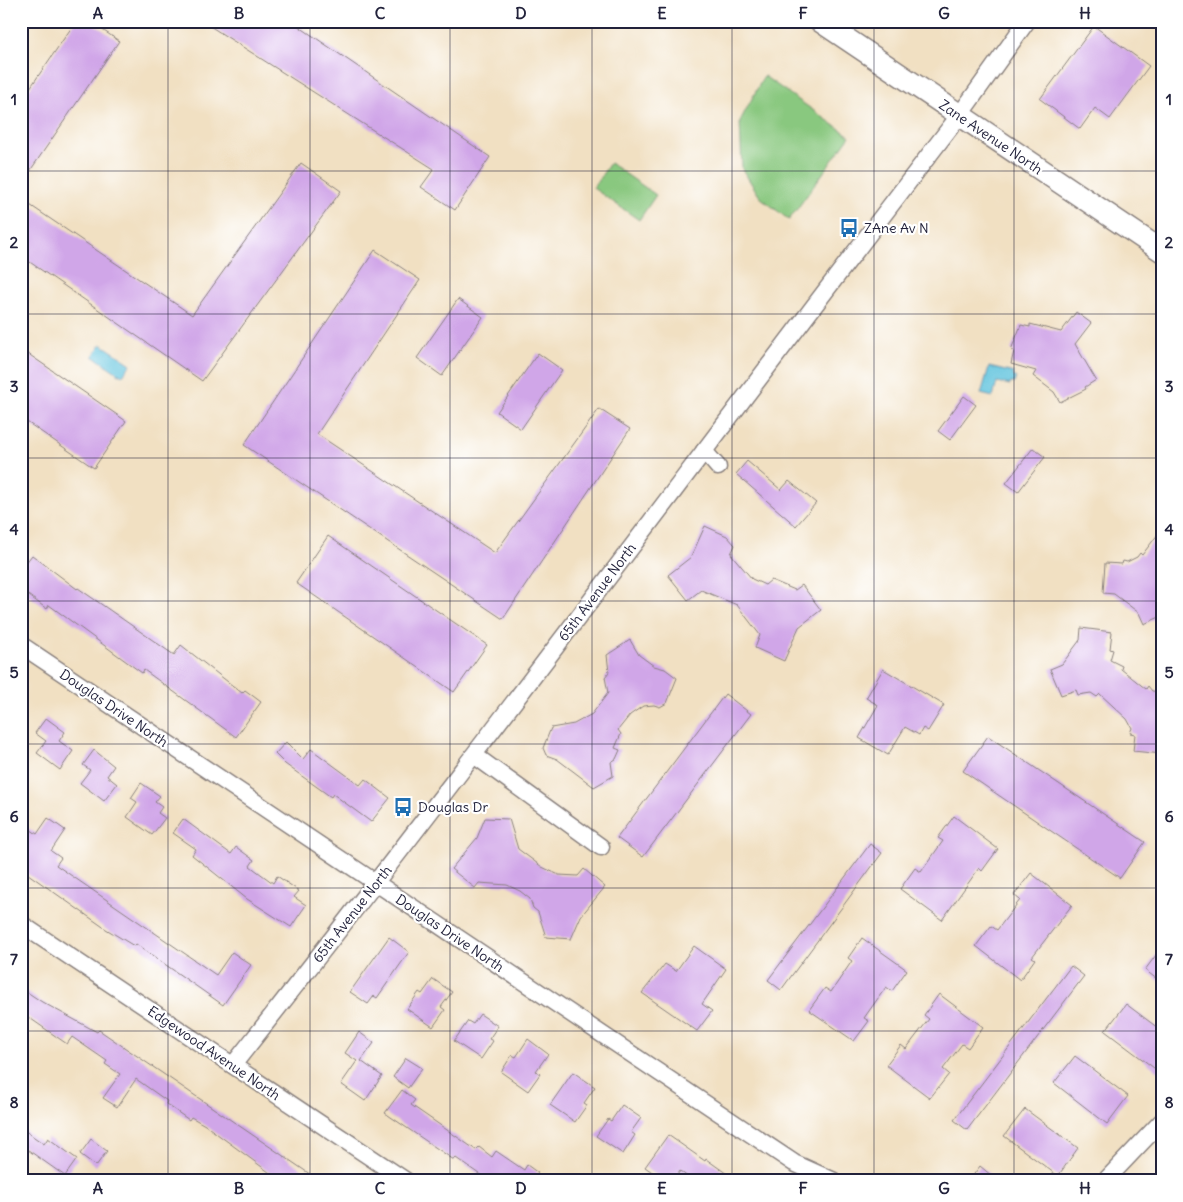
<svg xmlns="http://www.w3.org/2000/svg" width="1183" height="1202" viewBox="0 0 1183 1202" font-family="Delius,sans-serif">
  <style>
    .green { fill: #89c87f; stroke: #56755d }
    .water { fill: #5fc3dd; stroke: #40728c }
    .building { fill: #d0a6e8 }
    .lines { fill: none; stroke-linecap: round; stroke-linejoin: round }
    .minor-casing { stroke: #8a817e; stroke-width: 19 }
    .tertiary-casing { stroke: #8a817e; stroke-width: 24 }
    .minor { stroke: #fff; stroke-width: 16 }
    .tertiary { stroke: #fff; stroke-width: 21 }
    .grid { fill: none; stroke: #22223b; stroke-width: 1; stroke-opacity: 0.55 }
    .labels { text-anchor: middle; stroke-width: 4.5; stroke-linejoin: round; paint-order: stroke }
    .street-label { font-size: 14px; fill: #22223b; stroke: #fff }
    .poi-label { font-size: 14px; fill: #22223b; stroke: #fff; text-anchor: start }
    .neatline { fill: none; stroke: #22223b; stroke-width: 2 }
    .grid-label { font-size: 16px; text-anchor: middle; font-weight: bold; fill: #22223b }
  </style>
  <rect width="100%" height="100%" fill="#fff"/>
  <filter id="ink" filterUnits="userSpaceOnUse"><feTurbulence type="fractalNoise" baseFrequency=".02" numOctaves="2"/><feDisplacementMap in="SourceGraphic" scale="10" xChannelSelector="R" yChannelSelector="G"/><feConvolveMatrix kernelMatrix="1 2 1 2 8 2 1 2 1" color-interpolation-filters="sRGB"/></filter>
  <filter id="wash" filterUnits="userSpaceOnUse"><feTurbulence type="fractalNoise" baseFrequency=".0096" numOctaves="4" result="noise"/><feDisplacementMap in="SourceGraphic" scale="20" xChannelSelector="R" yChannelSelector="G"/><feGaussianBlur stdDeviation="1.12" result="paint"/><feColorMatrix in="noise" values="0 0 0 0 0 0 0 0 0 0 0 0 0 0 0 0 0 1.4 0 .05"/><feComposite in="paint" operator="in"/></filter>
  <g filter="url(#wash)">
    <rect width="100%" height="100%" fill="#f1e0c2"/>
    <g class="green">
      <path d="M764 76 850 136 789 220 760 197 742 169 740 121Z"/>
      <path d="M610 163 656 195 639 220 593 188Z"/>
    </g>
    <g class="water">
      <path d="M101 344 131 364 122 376 93 356Z"/>
      <path d="M989 367 1014 373 1013 376 1016 377 1014 383H1011L1010 385 997 382 993 397 981 394Z"/>
    </g>
    <g id="blocks">
      <g class="building">
        <path d="M76 21H89L119 41 21 184V101Z"/>
        <path d="M202 21H291L490 157 455 210 421 187 434 169Z"/>
        <path d="M1094 26 1149 66 1110 119 1095 108 1080 129 1040 99Z"/>
        <path d="M301 163 341 191 202 381 21 256V199L192 315Z"/>
        <path d="M375 250 420 280 317 434 495 553 599 409 630 429 503 619 244 445Z"/>
        <path d="M458 299 483 317 442 376 417 358Z"/>
        <path d="M1076 312 1091 323 1075 344 1096 380 1085 387 1086 389 1060 402 1054 392 1033 376 1036 371 1011 364 1014 351 1011 350 1021 325 1030 327V324L1061 332Z"/>
        <path d="M21 349 126 421 94 468 21 418Z"/>
        <path d="M538 353 562 370 521 429 497 412Z"/>
        <path d="M964 396 976 405 950 440 938 431Z"/>
        <path d="M1033 448 1045 457 1018 492 1006 483Z"/>
        <path d="M747 461 781 490 789 481 816 503 796 526 736 474Z"/>
        <path d="M705 526 727 536 735 545 731 554 752 579 765 585 771 580 795 590 802 585 821 610 799 627 784 661 755 648 760 635 737 605 701 590 688 600 668 575 691 557Z"/>
        <path d="M1162 529V616L1144 624 1139 613 1114 594 1103 593 1105 563 1122 564 1123 561 1127 562 1137 557 1140 553 1142 555Z"/>
        <path d="M328 536 487 645 454 692 296 583Z"/>
        <path d="M32 555 77 589 78 588 174 655 181 645 242 693 245 690 261 702 236 737 144 670 142 673 49 605 47 609 21 590V569Z"/>
        <path d="M1081 628 1112 632 1110 649 1113 650 1110 660 1122 666 1121 669 1146 689 1148 686 1152 691 1162 692V754L1133 751 1135 734 1130 733 1132 728 1127 719 1100 694 1097 697 1091 693 1078 695 1076 690 1061 695 1050 669 1062 664 1080 640Z"/>
        <path d="M630 640 639 655 654 666 665 669 677 678 667 703 660 707 654 705 643 706 630 715 618 730 621 734 615 748 620 750 616 759 611 762 613 776 594 787 557 759 546 755 543 748 551 728 574 724 592 714 608 693 605 677 609 672 607 655Z"/>
        <path d="M883 669 944 705 928 731 923 728 919 735 905 727 888 755 859 738 878 705 866 698Z"/>
        <path d="M725 694 751 714 643 857 617 838Z"/>
        <path d="M46 718 65 732 59 741 73 751 60 770 37 753 46 741 35 733Z"/>
        <path d="M988 736 1145 842 1120 878 963 771Z"/>
        <path d="M286 742 303 759 311 749 360 785 365 779 390 798 371 822 333 794 331 797 285 764 275 754Z"/>
        <path d="M94 750 114 766 107 776 117 784 104 801 80 783 90 770 83 765Z"/>
        <path d="M141 783 160 796 155 802 162 807 158 813 165 818 152 835 127 817 137 802 131 798Z"/>
        <path d="M954 816 998 849 982 871 979 868 942 920 900 889 915 868 921 872 943 841 938 838Z"/>
        <path d="M48 818 65 830 51 851 61 858 56 865 216 975 232 952 251 965 223 1005 136 944 134 946 106 929 21 869V823L37 834Z"/>
        <path d="M485 818 509 819 518 849 542 867 559 875 578 876 584 869 605 887 581 916 571 939 546 937 538 912 533 908 530 899 520 891 507 885 479 883 475 888 451 869 477 838Z"/>
        <path d="M183 819 231 854 236 847 254 860 250 866 273 883 277 876 299 891 294 897 306 905 291 927 247 899 192 855 196 849 173 833Z"/>
        <path d="M870 844 882 853 781 990 768 980Z"/>
        <path d="M1031 873 1072 905 1032 957 1035 959 1020 980 976 946 991 926 997 930 1020 900 1014 895Z"/>
        <path d="M389 937 409 952 377 998 374 996 368 1004 350 992Z"/>
        <path d="M862 938 907 970 892 991 886 987 864 1018 869 1021 854 1041 809 1010 825 988 831 992 852 961 848 958Z"/>
        <path d="M694 946 726 969 702 1004 712 1011 697 1031 642 993 665 964 676 971Z"/>
        <path d="M1162 947V983L1145 970Z"/>
        <path d="M1071 966 1084 976 967 1130 954 1120Z"/>
        <path d="M433 979 452 992 441 1007 445 1010 433 1027 407 1009 419 992 422 994Z"/>
        <path d="M21 988 42 1002 97 1032 99 1030 320 1181H281L205 1125 191 1117 189 1120 166 1104 167 1101 136 1079 117 1107 103 1098 120 1074 105 1064 107 1061 72 1037 67 1044 21 1012Z"/>
        <path d="M939 994 983 1027 968 1048 962 1044 943 1069 949 1074 930 1098 886 1065 901 1045 906 1049 929 1019 924 1015Z"/>
        <path d="M1126 1004 1162 1031V1074L1105 1031Z"/>
        <path d="M480 1014 498 1026 489 1039 493 1041 481 1059 454 1041 468 1021 473 1024Z"/>
        <path d="M359 1032 374 1043 361 1061 382 1076 365 1101 341 1084 357 1061 345 1053Z"/>
        <path d="M528 1039 548 1054 536 1071 540 1074 528 1091 501 1072 512 1055 516 1057Z"/>
        <path d="M1075 1056 1128 1096 1107 1124 1054 1083Z"/>
        <path d="M406 1058 422 1068 408 1088 393 1077Z"/>
        <path d="M573 1072 595 1087 584 1103 587 1105 575 1122 550 1105Z"/>
        <path d="M402 1090 415 1100 411 1105 476 1150 479 1147 492 1157 496 1151 524 1170 527 1165 538 1173 535 1177 540 1181H489L456 1158 454 1160 385 1113Z"/>
        <path d="M622 1105 641 1118 631 1132 635 1135 623 1154 596 1136 608 1119 611 1121Z"/>
        <path d="M1025 1109 1078 1148 1058 1176 1004 1136Z"/>
        <path d="M21 1128 44 1144 48 1138 77 1159 65 1176 21 1145Z"/>
        <path d="M668 1135 705 1161 706 1159 737 1181H693L680 1171 673 1181H665L645 1167Z"/>
        <path d="M91 1139 107 1151 96 1166 80 1154Z"/>
        <path d="M980 1166 998 1181H969Z"/>
      </g>
    </g>
  </g>
  <g filter="url(#ink)">
    <use href="#blocks" fill-opacity="0" stroke="#8a817e" stroke-width="1"/>
    <g class="lines">
      <g class="minor-casing">
        <g id="minor">
          <path d="M704 451 718 467"/>
          <path d="M21 645 794 1163 834 1181"/>
          <path d="M474 755 601 847"/>
          <path d="M21 924 406 1181"/>
          <path d="M233 1065C480 753 716 432 959 116L1027 21"/>
          <path d="M1105 1181 1162 1121"/>
        </g>
      </g>
      <g class="tertiary-casing">
        <path id="tertiary" d="M820 21 1162 251"/>
      </g>
      <use href="#minor" class="minor"/>
      <use href="#tertiary" class="tertiary"/>
    </g>
  </g>
  <path class="grid" d="M168 21V1181M310 21V1181M450 21V1181M592 21V1181M732 21V1181M874 21V1181M1014 21V1181M21 171H1162M21 314H1162M21 458H1162M21 601H1162M21 744H1162M21 888H1162M21 1031H1162"/>
  <defs>
    <g id="bus-bare" transform="scale(1.5)"><path d="M-5-6H5V4H4V6H2V4H-2V6H-4V4H-5ZM-3.5-4V0h7V-4ZM-3.5 1.2v1.5H-2V1.2ZM2 1.2v1.5H3.5V1.2Z" fill="#1f6fb2" stroke="#fff" stroke-width="2.5" paint-order="stroke"/></g>
  </defs>
  <g fill-rule="evenodd">
    <use href="#bus-bare" x="849" y="228"/>
    <use href="#bus-bare" x="403" y="807"/>
  </g>
  <g class="labels">
    <g class="street-label">
      <text transform="translate(991 137) rotate(34)" y="5">Zane Avenue North</text>
      <text transform="translate(597 592) rotate(-53)" y="5">65th Avenue North</text>
      <text transform="translate(114 708) rotate(34)" y="5">Douglas Drive North</text>
      <text transform="translate(352 914) rotate(-52)" y="5">65th Avenue North</text>
      <text transform="translate(450 933) rotate(34)" y="5">Douglas Drive North</text>
      <text transform="translate(214 1053) rotate(34)" y="5">Edgewood Avenue North</text>
    </g>
    <g class="poi-label">
      <text x="864" y="233">ZAne Av N</text>
      <text x="418" y="812">Douglas Dr</text>
    </g>
  </g>
  <rect width="1183" height="1202" fill="none" stroke="#fff" stroke-width="55"/>
  <rect x="28" y="28" width="1128" height="1146" class="neatline"/>
  <g class="grid-label">
    <text x="98" y="19">A</text>
    <text x="239" y="19">B</text>
    <text x="380" y="19">C</text>
    <text x="521" y="19">D</text>
    <text x="662" y="19">E</text>
    <text x="803" y="19">F</text>
    <text x="944" y="19">G</text>
    <text x="1085" y="19">H</text>
    <text x="14" y="105">1</text>
    <text x="1169" y="105">1</text>
    <text x="14" y="248">2</text>
    <text x="1169" y="248">2</text>
    <text x="14" y="392">3</text>
    <text x="1169" y="392">3</text>
    <text x="14" y="535">4</text>
    <text x="1169" y="535">4</text>
    <text x="14" y="678">5</text>
    <text x="1169" y="678">5</text>
    <text x="14" y="822">6</text>
    <text x="1169" y="822">6</text>
    <text x="14" y="965">7</text>
    <text x="1169" y="965">7</text>
    <text x="14" y="1108">8</text>
    <text x="1169" y="1108">8</text>
    <text x="98" y="1194">A</text>
    <text x="239" y="1194">B</text>
    <text x="380" y="1194">C</text>
    <text x="521" y="1194">D</text>
    <text x="662" y="1194">E</text>
    <text x="803" y="1194">F</text>
    <text x="944" y="1194">G</text>
    <text x="1085" y="1194">H</text>
  </g>
</svg>
